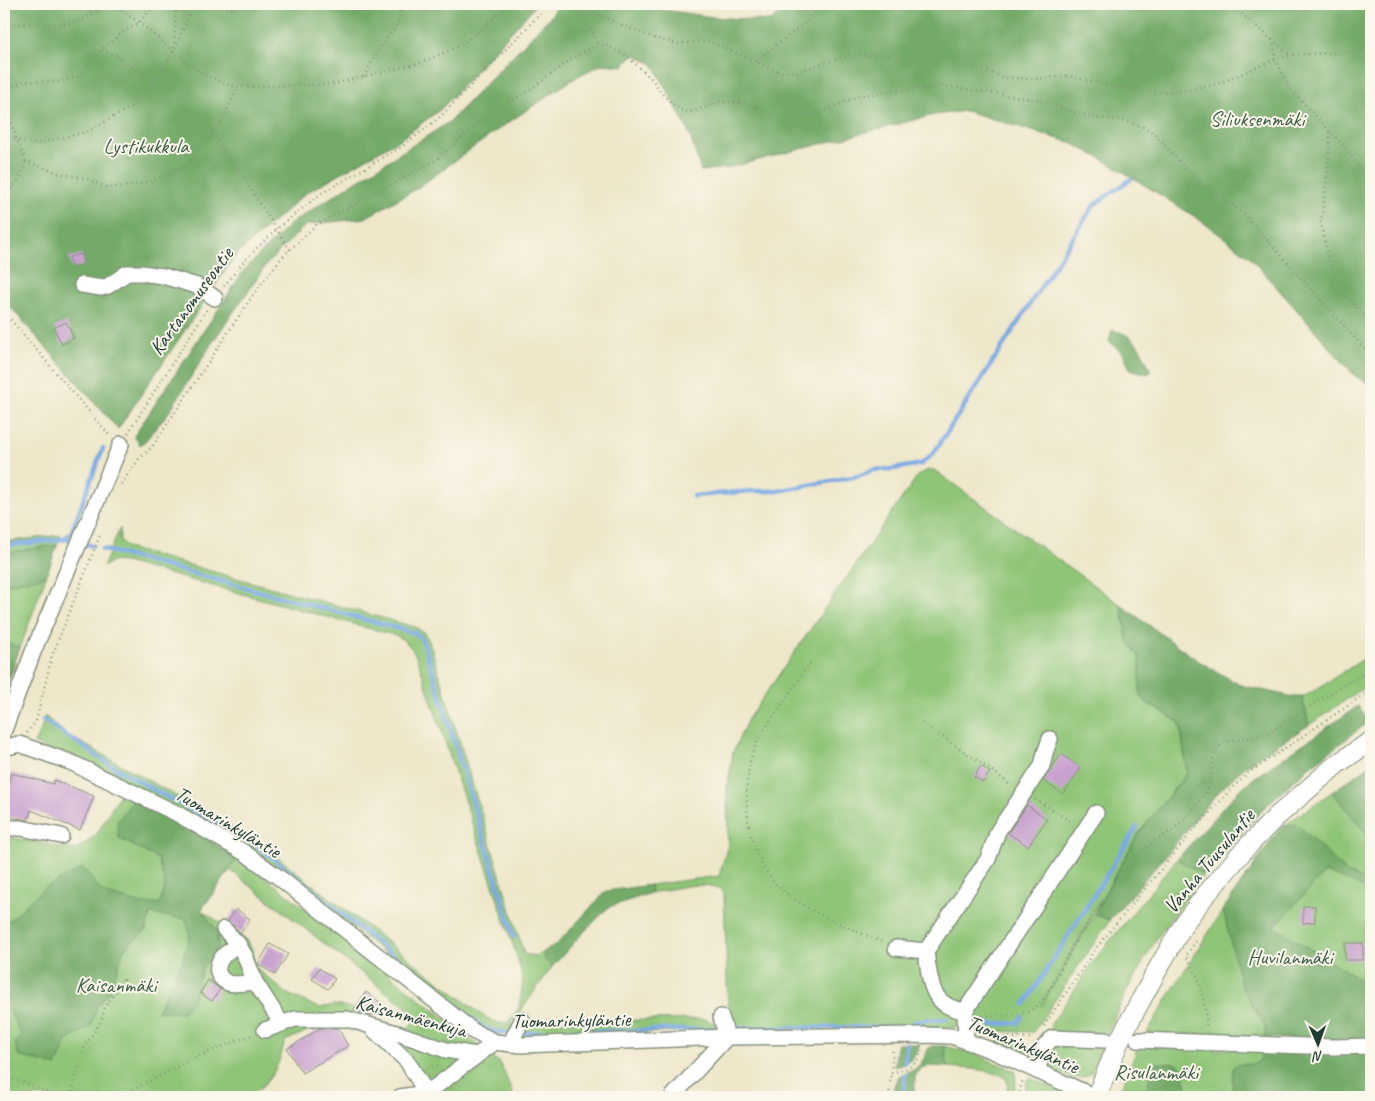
<svg xmlns="http://www.w3.org/2000/svg" width="1375" height="1101" viewBox="0 0 1375 1101" font-family="Caveat,sans-serif">
  <style>
    .green { fill: #8fc577; stroke: #578156; fill-rule: evenodd }
    .forest { fill: #73aa68; stroke: #49744e }
    .lines { fill: none; stroke-linecap: round; stroke-linejoin: round }
    .stream { stroke: #7aa9e4; stroke-width: 4.5 }
    .building { fill: #c8a1ce }
    .minor-casing { stroke: #86927f; stroke-width: 18 }
    .major-casing { stroke: #86927f; stroke-width: 21 }
    .path { stroke: #86927f; stroke-width: 2.5; stroke-dasharray: 1 4; stroke-linecap: butt }
    .minor { stroke: #fff; stroke-width: 15 }
    .major { stroke: #fff; stroke-width: 19 }
    .labels { text-anchor: middle; stroke-width: 4; stroke-linejoin: round; paint-order: stroke }
    .park-label { font-size: 21px; fill: #3b5f45; stroke: #fbf7ec }
    .street-label { font-size: 21px; fill: #1f3d34; stroke: #fbf7ec }
  </style>
  <rect width="100%" height="100%" fill="#fbf7ec"/>
  <filter id="ink" filterUnits="userSpaceOnUse"><feTurbulence type="fractalNoise" baseFrequency=".02" numOctaves="2"/><feDisplacementMap in="SourceGraphic" scale="10" xChannelSelector="R" yChannelSelector="G"/><feConvolveMatrix kernelMatrix="1 2 1 2 8 2 1 2 1" color-interpolation-filters="sRGB"/></filter>
  <filter id="wash" filterUnits="userSpaceOnUse"><feTurbulence type="fractalNoise" baseFrequency=".0096" numOctaves="4" result="noise"/><feDisplacementMap in="SourceGraphic" scale="20" xChannelSelector="R" yChannelSelector="G"/><feGaussianBlur stdDeviation="1.12" result="paint"/><feColorMatrix in="noise" values="0 0 0 0 0 0 0 0 0 0 0 0 0 0 0 0 0 1.4 0 .05"/><feComposite in="paint" operator="in"/></filter>
  <g filter="url(#wash)">
    <rect width="100%" height="100%" fill="#eee7ca"/>
    <g class="green">
      <path d="M928 470H934L1121 605 1128 641 1140 658V695L1146 702 1180 723 1187 773 1139 833 1041 1006 1095 914 1110 920 1033 1032 980 1031H977L974 1027 743 1030C734 1028 730 1021 728 1012L724 894 721 889C698 880 675 889 651 893L650 885 719 876 728 845 727 789 733 752 748 719 918 475Z"/>
      <path d="M120 528V540L127 548 415 627 424 633 429 641 524 954 536 956 543 952 545 960 552 967 512 1023 513 1027C500 1040 494 1034 479 1027L268 861 34 743 41 730 45 716 66 734 256 841 485 1017 496 1023H507L519 1008 523 981 517 957 418 661C413 649 409 643 397 636L125 562 112 561 103 567Z"/>
      <path d="M61 535 4 692V542Z"/>
      <path d="M1371 654V683L1309 725 1302 697 1309 694Z"/>
      <path d="M1371 765V1040L1147 1033 1176 984 1223 910 1280 828Z"/>
      <path d="M120 794 207 838 270 881 462 1032 501 1064 514 1097H444L443 1094 406 1072 376 1034 332 1020 285 1041C278 1069 271 1084 245 1097H8L4 1078V836L76 850 96 835ZM230 870 417 1016 407 1030 370 1022 349 1007 334 1005 319 1008 286 993 254 966 252 949 246 940 201 910Z"/>
      <path d="M1177 859 1203 875 1157 938 1126 992 1107 1035 1052 1033 1050 1031 1051 1024 1099 954Z"/>
      <path d="M705 1019 714 1023 717 1028V1030L528 1038 521 1035 528 1023 534 1022Z"/>
      <path d="M994 1042H1023L1026 1046 1027 1050 1021 1057 993 1044Z"/>
      <path d="M945 1046 975 1054 1015 1071 1016 1083 1013 1097H1005L1008 1085 1006 1078C989 1068 967 1069 947 1067Z"/>
      <path d="M1064 1046 1103 1048 1091 1073C1078 1084 1061 1074 1048 1068L1047 1063 1050 1050 1055 1047Z"/>
      <path d="M1138 1046 1263 1051 1371 1097H1118Z"/>
      <path d="M1030 1078 1060 1091 1066 1097H1024L1027 1080Z"/>
    </g>
    <g class="forest">
      <path d="M4 4H537L441 109 402 138 306 193 236 255 118 429 4 300Z"/>
      <path d="M558 4H649V8L713 17 771 21 791 4H1371V385L1355 376 1249 256 1197 218 1106 161 1069 142 966 111 934 115 727 168 701 171 688 130 653 64 633 54 624 66 602 64 578 76 503 126 416 189 365 218 306 225 267 264 214 340 169 412 146 440 140 445 134 436 245 269 291 223 449 122 552 15Z"/>
      <path d="M1112 330C1137 335 1142 350 1151 372L1147 374 1130 369 1123 353 1109 342Z"/>
      <path d="M57 545 46 576 4 585V553Z"/>
      <path d="M1121 605 1197 660 1240 685 1293 697H1302L1309 725C1286 740 1260 754 1239 772 1212 796 1191 825 1168 853 1149 875 1129 897 1110 920L1095 914 1106 892 1139 833 1187 773 1180 723 1146 702 1140 695V658L1128 641Z"/>
      <path d="M4 642 20 647 4 692Z"/>
      <path d="M1358 706 1370 721 1308 768 1265 807 1203 875 1177 859 1238 791 1254 778Z"/>
      <path d="M1371 765V838H1370L1332 792Z"/>
      <path d="M132 801 207 838 237 859 201 910 217 931 218 947 202 969 193 1000 183 1012 157 1011 181 964 190 935 186 919 150 914 146 930 124 949 111 988 97 1007 91 1026 67 1041 56 1066 19 1056 15 1043 21 1035 4 999V922L10 920 43 889 83 868 103 893 143 904 160 903 165 886 158 859 119 838 117 822Z"/>
      <path d="M1297 824 1347 873 1371 882V890L1325 872 1274 927 1371 986V1040L1265 1038V1026L1242 988 1223 910 1280 828Z"/>
      <path d="M650 885 651 893 609 907 581 935 552 967 545 960 543 952 557 944 606 891Z"/>
      <path d="M898 1044H920C915 1058 909 1064 894 1067L897 1046Z"/>
      <path d="M931 1046H945L947 1067 932 1066 920 1068 915 1077V1097H893C895 1064 906 1081 921 1063 926 1057 925 1051 931 1046Z"/>
      <path d="M1263 1051 1371 1052V1097H1232L1233 1067C1247 1059 1259 1072 1263 1051Z"/>
      <path d="M1157 1063 1176 1064 1181 1067 1190 1097H1144L1153 1067Z"/>
    </g>
    <g class="lines">
      <g class="stream">
        <path d="M693 496 752 491H778L858 476 873 470 893 469 921 464 933 454 1094 205 1131 179"/>
        <path d="M64 539 71 533 103 448"/>
        <path d="M86 544 92 546"/>
        <path d="M4 546 64 539 75 541"/>
        <path d="M102 549 415 633 421 638 427 653 514 937"/>
        <path d="M43 720 112 766 156 791 254 843 481 1026 490 1030 507 1033"/>
        <path d="M1025 1004 1137 827"/>
        <path d="M977 1025 1018 1023 1022 1017"/>
        <path d="M739 1028 906 1027"/>
        <path d="M906 1028C914 1018 934 1020 947 1019"/>
        <path d="M522 1033 715 1029"/>
        <path d="M905 1063 907 1043"/>
        <path d="M904 1097 905 1075"/>
      </g>
    </g>
    <g id="blocks">
      <g class="building">
        <path d="M82 254 84 265 72 268 69 257Z"/>
        <path d="M66 322 74 338 62 344 54 328Z"/>
        <path d="M1061 754 1081 768 1063 794 1043 781Z"/>
        <path d="M981 766 990 772 983 782 974 777Z"/>
        <path d="M11 773 53 784 54 780 94 796 80 830 31 810 28 820 4 816V793H6Z"/>
        <path d="M1027 805 1047 819 1028 846 1008 833Z"/>
        <path d="M1303 906H1315V922L1303 923Z"/>
        <path d="M236 909 250 919 241 933 228 921Z"/>
        <rect x="1345" y="943" width="18" height="17"/>
        <path d="M270 944 288 954 275 975 258 964Z"/>
        <path d="M319 968 335 979 328 989 312 979Z"/>
        <path d="M208 980 220 989 212 1001 200 993Z"/>
        <path d="M366 992 381 1003 372 1016 354 1010Z"/>
        <path d="M321 1028H338L348 1046 302 1073 287 1049Z"/>
      </g>
    </g>
  </g>
  <g filter="url(#ink)">
    <use href="#blocks" fill-opacity="0" stroke="#86927f" stroke-width="1"/>
    <g class="lines">
      <g class="minor-casing">
        <g id="minor">
          <path d="M82 285 101 288 108 286 127 273H141L163 276 197 286 215 298"/>
          <path d="M4 730 33 652 121 444"/>
          <path d="M4 748 19 744 70 762 176 813 245 853 281 879 473 1031 495 1042 521 1045 727 1037 925 1035 951 1036 966 1041 993 1051 1095 1097"/>
          <path d="M4 828H21L61 836"/>
          <path d="M224 929 238 944 245 956 255 982 282 1024"/>
          <path d="M238 944C228 951 213 961 219 975 221 979 224 981 228 983 235 985 247 983 255 982"/>
          <path d="M896 948 926 951"/>
          <path d="M965 1011C930 1007 930 981 926 951L988 859 998 831 1042 766 1045 753 1050 739"/>
          <path d="M372 1028 407 1061 429 1097"/>
          <path d="M265 1030 295 1019H347L400 1034 446 1050 476 1055"/>
          <path d="M1138 1040 1335 1047 1371 1046"/>
          <path d="M966 1041 965 1011 1096 813"/>
          <path d="M510 1044 522 1020"/>
          <path d="M1037 1071 1045 1046 1052 1038 1106 1040"/>
          <path d="M400 1097 427 1093 495 1042"/>
          <path d="M672 1097 727 1037 721 1017"/>
        </g>
      </g>
      <g class="major-casing">
        <path id="major" d="M1096 1097 1121 1037 1160 965 1185 922 1204 897 1243 851 1275 818 1337 764 1371 741"/>
      </g>
      <g class="path">
        <path d="M114 4C126 14 139 22 151 32 178 55 202 80 238 87L333 84 420 63 461 45 483 28 504 8 515 4"/>
        <path d="M217 4 233 9 238 4"/>
        <path d="M555 4 580 13 595 14 654 38 670 42 679 44 700 41 710 42 725 48 780 72H795L840 58 862 55 897 56 943 60 978 67 1002 77 1028 79 1068 76 1135 91 1161 92 1183 91 1220 83 1276 59 1290 55 1371 51"/>
        <path d="M572 4 592 31 598 45"/>
        <path d="M1230 4 1290 55"/>
        <path d="M4 25C14 25 25 23 35 24 61 25 84 27 102 4"/>
        <path d="M1272 39 1276 59 1288 86 1349 152 1371 187"/>
        <path d="M174 48 176 4"/>
        <path d="M102 49 117 56 130 66 158 79"/>
        <path d="M756 61 809 20 821 4"/>
        <path d="M364 77 376 54 398 23 402 4"/>
        <path d="M4 89 24 81 57 82 78 77 102 49 126 30 139 23 155 4"/>
        <path d="M4 99 17 140 26 161 58 173 84 178 109 188 137 185 174 173 194 157 206 137 220 125 238 87"/>
        <path d="M213 132 290 250"/>
        <path d="M1330 132 1328 169 1321 222 1327 255 1345 295 1371 323"/>
        <path d="M4 137 35 144 87 132 134 105 158 79 173 52 186 23 192 4"/>
        <path d="M4 196 19 180 26 161"/>
        <path d="M224 286 245 260 280 226 322 193 403 146 440 117 550 4"/>
        <path d="M4 312 110 436"/>
        <path d="M128 433 207 309"/>
        <path d="M121 484 139 459 152 447 257 289 285 254 316 225 435 161 472 128 535 86 574 57 598 45 608 46 627 56 653 80 663 95 680 110 692 112 719 102H742L771 114H817L861 95 944 86 1039 100 1093 118 1122 120 1144 127 1156 135 1192 176 1244 214 1371 356"/>
        <path d="M810 663C799 679 788 696 776 713 771 721 764 729 759 738 748 759 746 782 747 804 747 830 757 862 774 882 797 908 851 929 883 942"/>
        <path d="M922 723 997 774 1011 786"/>
        <path d="M27 733 36 721 52 656 100 535"/>
        <path d="M1035 799 1073 823"/>
        <path d="M1196 941 1186 956C1201 977 1205 1003 1207 1029"/>
        <path d="M978 1016C996 1015 1018 1018 1034 1008 1049 998 1068 951 1080 934 1099 907 1117 874 1141 852 1153 840 1169 834 1181 823 1190 814 1197 803 1205 793 1215 780 1207 755 1222 744 1230 739 1254 738 1266 734L1371 668"/>
        <path d="M1044 1026 1096 948 1192 832 1234 786 1250 772 1371 690"/>
        <path d="M999 1037 1033 1038"/>
        <path d="M427 1068 438 1065"/>
        <path d="M891 1073C908 1068 917 1068 922 1048"/>
        <path d="M1331 1073 1333 1060"/>
        <path d="M4 1075 60 1097"/>
        <path d="M1322 1079 1331 1073 1336 1079"/>
        <path d="M71 1097 84 1048 101 1021 105 1007 125 978"/>
        <path d="M119 1097 198 1056 252 1035"/>
        <path d="M889 1097 893 1049"/>
        <path d="M1018 1097 1023 1079"/>
      </g>
      <use href="#minor" class="minor"/>
      <use href="#major" class="major"/>
    </g>
  </g>
  <g class="labels">
    <g class="park-label">
      <text x="1257" y="126">Siliuksenmäki</text>
      <text x="146" y="153">Lystikukkula</text>
      <text x="1290" y="964">Huvilanmäki</text>
      <text x="116" y="992">Kaisanmäki</text>
      <text x="1156" y="1079">Risulanmäki</text>
    </g>
    <g class="street-label">
      <text transform="translate(191 301) rotate(-54)" y="7">Kartanomuseontie</text>
      <text transform="translate(228 822) rotate(31)" y="7">Tuomarinkyläntie</text>
      <text transform="translate(1209 861) rotate(-50)" y="7">Vanha Tuusulantie</text>
      <text transform="translate(411 1016) rotate(15)" y="7">Kaisanmäenkuja</text>
      <text transform="translate(571 1020) rotate(-1)" y="7">Tuomarinkyläntie</text>
      <text transform="translate(1023 1044) rotate(23)" y="7">Tuomarinkyläntie</text>
    </g>
  </g>
  <rect width="1375" height="1101" fill="none" stroke="#fbf7ec" stroke-width="20"/>
  <g transform="translate(1318 1044) rotate(178)" stroke="#fbf7ec" stroke-width="4" paint-order="stroke">
  <path d="M0-4L9 19L0 12L-9 19Z" fill="#1f3d34"/>
  <text y="-8" font-size="14" font-weight="bold" text-anchor="middle" fill="#1f3d34">N</text>
  </g>
</svg>
